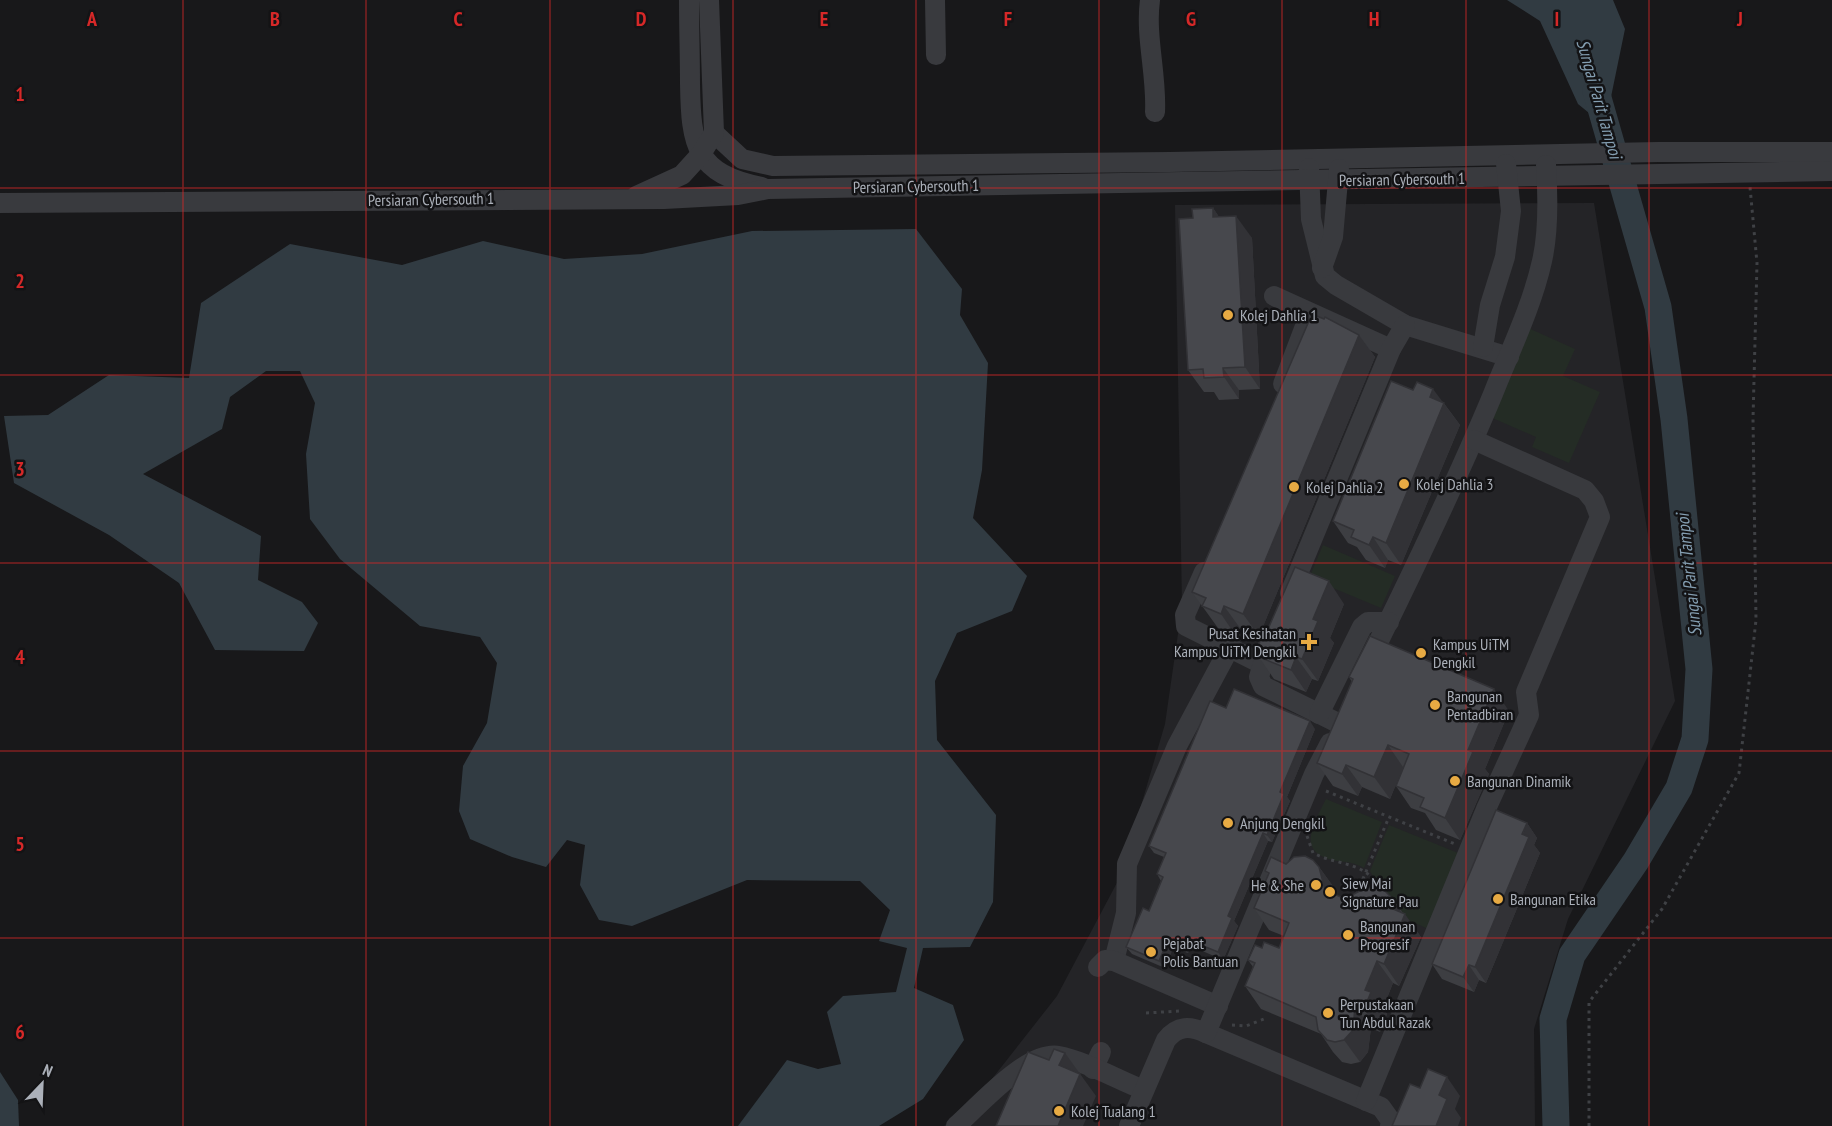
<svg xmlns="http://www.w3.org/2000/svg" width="1832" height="1126" viewBox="0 0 1832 1126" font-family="'PT Sans Narrow',sans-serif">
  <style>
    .built { fill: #242427 }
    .green { fill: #242c25 }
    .water { fill: #313b42 }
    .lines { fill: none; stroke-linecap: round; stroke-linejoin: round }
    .river { stroke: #313b42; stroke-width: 27 }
    .path { stroke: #3f4145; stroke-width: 3; stroke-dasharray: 3 4.5; stroke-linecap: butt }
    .minor { stroke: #393a3e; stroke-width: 20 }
    .wall { fill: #3d3e42 }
    .shaded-wall { fill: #323236 }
    .building { fill: #47484d; stroke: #323236; stroke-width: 1.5 }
    .grid { fill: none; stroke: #d62828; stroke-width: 1.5; stroke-opacity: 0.55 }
    .poi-dot { fill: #e7aa43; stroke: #131315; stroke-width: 2 }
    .labels { text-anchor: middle; stroke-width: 5; stroke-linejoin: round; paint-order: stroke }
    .street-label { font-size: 16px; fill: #abb0b9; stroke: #131315 }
    .poi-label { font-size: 16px; fill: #abb0b9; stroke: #131315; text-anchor: start }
    .water-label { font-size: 18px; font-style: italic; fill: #849eb1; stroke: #131315 }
    .grid-label { font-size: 20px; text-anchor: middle; font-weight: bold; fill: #d62828; stroke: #131315; stroke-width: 5; stroke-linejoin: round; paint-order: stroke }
  </style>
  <rect width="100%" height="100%" fill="#18181a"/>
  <path class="built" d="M1594 203 1675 701 1568 919 1534 1029 1535 1126H944L984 1089 1057 996 1120 877 1165 724 1182 606 1175 205Z"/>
  <g class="green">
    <path d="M1526 327 1575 349 1563 376 1600 392 1569 463 1532 447 1536 437 1488 416Z"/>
    <path d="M1323 545 1395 576 1381 608 1309 578Z"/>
    <path d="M1326 799 1382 822 1364 868C1355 863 1347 862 1337 861 1294 853 1314 824 1326 799Z"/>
    <path d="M1389 825 1463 855 1433 931 1410 921 1384 896 1370 871Z"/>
  </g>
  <g class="water">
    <path d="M1507 0H1613L1625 29 1605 126 1578 104 1540 21Z"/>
    <path d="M916 229 962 289 960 315 988 363 982 470 973 518 1027 576 1012 611 957 633 935 681 937 740 996 815 993 902 970 947 923 948 914 988 953 1005 964 1040 923 1099 879 1126H738L787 1060 818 1069 841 1064 827 1012 843 996 896 992 907 948 879 941 890 910 860 881 747 880 632 926 599 920 580 885 585 845 567 840 546 867 512 857 470 839 459 811 463 766 487 723 497 663 480 637 420 626 340 559 310 519 306 454 315 403 300 371H266L230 397 222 429 143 474 261 536 258 580 302 602 318 623 304 651 215 650 179 583 109 535 14 483 4 416 48 415 109 375 189 378 201 303 290 244 402 265 483 241 564 259 642 254 752 231Z"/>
    <path d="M0 1072 18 1100 19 1126H0Z"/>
  </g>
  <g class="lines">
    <path class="river" d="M1556 1126 1553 1019 1572 955 1636 861 1679 788 1695 739 1699 669 1674 419 1658 307 1596 91"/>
    <g class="path">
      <path d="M1326 791 1455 844"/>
      <path d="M1307 836 1313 853C1337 866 1370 861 1380 892"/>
      <path d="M1357 893 1389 817"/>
      <path d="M1146 1013 1180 1011"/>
      <path d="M1232 1025 1246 1026 1264 1019"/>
      <path d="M1589 1126V1002L1662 909 1739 773 1756 620 1753 419 1757 263 1750 187"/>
    </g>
    <g class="minor">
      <path d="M689 0C689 28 690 56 690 84 691 145 695 174 762 187"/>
      <path d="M935 0 936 55"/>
      <path d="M1150 0C1145 36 1157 75 1155 112"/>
      <path d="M714 133 742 159 773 166 1170 162 1658 152H1832"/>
      <path d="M1309 168 1311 219 1325 276 1336 285 1405 325 1509 357"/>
      <path d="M636 196 682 175 701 154 714 133 709 0"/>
      <path d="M0 203 664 199 738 195 768 189 1832 171"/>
      <path d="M1322 268 1333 237 1339 169"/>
      <path d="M1274 296 1391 349"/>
      <path d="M1483 347 1490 305 1505 257 1511 211 1506 164"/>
      <path d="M1283 384 1310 313"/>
      <path d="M1204 572 1185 615 1186 626 1262 664"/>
      <path d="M1290 593 1391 349 1405 325"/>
      <path d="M1270 639 1259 677 1263 686 1340 724"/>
      <path d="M1368 663C1412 574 1455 485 1493 394 1510 351 1532 306 1542 261 1549 231 1548 196 1546 165"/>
      <path d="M1319 714 1362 627 1368 622H1389"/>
      <path d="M1114 961 1126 913 1127 864 1177 746 1230 647"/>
      <path d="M1098 967 1105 960 1114 961 1218 1006"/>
      <path d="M1206 1033 1381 1107 1391 1121 1390 1126"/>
      <path d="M1093 1069 1101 1052"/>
      <path d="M1366 1101 1486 809 1529 715 1526 692 1600 517 1594 501 1585 490 1474 440"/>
      <path d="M956 1126C979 1106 1027 1050 1059 1056 1083 1060 1120 1081 1144 1090"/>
      <path d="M1129 1126 1166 1040C1178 1025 1190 1026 1206 1033L1314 774 1330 743"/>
    </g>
  </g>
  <g class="wall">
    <path d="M1213 208 1219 217 1252 238 1260 389 1239 390V399L1219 400 1214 392H1204L1188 370 1193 218Z"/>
    <path d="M1359 335 1375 357 1259 636 1240 628 1236 636 1218 628 1192 592Z"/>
    <path d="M1443 402 1460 425 1401 565 1388 560 1385 568 1366 560 1357 547 1348 543 1333 521Z"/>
    <path d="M1344 604 1330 638 1334 643 1318 681 1312 679 1306 692 1274 679 1259 657 1268 629Z"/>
    <path d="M1349 677 1509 711 1485 769 1489 774 1460 840 1436 830 1425 813 1411 808 1396 786 1403 767 1390 799 1362 787 1358 796 1333 786 1317 763 1352 682Z"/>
    <path d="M1315 729 1287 797 1290 801 1272 842 1268 841 1234 921 1238 926 1223 960 1191 946 1188 953 1173 948 1165 968 1132 954 1126 947 1149 911 1161 881 1157 874 1164 857 1154 853 1149 846Z"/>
    <path d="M1527 823 1537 838 1534 845 1540 853 1486 983 1479 980 1474 992 1442 979 1432 964Z"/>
    <path d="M1286 864 1319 867 1335 889 1336 895 1345 899 1391 897 1421 937 1399 986 1393 983 1383 1008 1387 1014 1380 1032 1371 1028 1368 1052 1360 1062 1351 1064 1342 1062 1333 1052 1321 1034 1261 1009 1245 986 1253 967 1248 960 1262 948H1279L1284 936 1269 930 1254 908 1268 875 1265 871Z"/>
  </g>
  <g class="shaded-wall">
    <path d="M1213 208 1228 230 1213 217Z"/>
    <path d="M1236 216 1252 238 1260 389 1245 367Z"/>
    <path d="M1359 335 1375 357 1259 636 1243 614Z"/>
    <path d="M1223 368 1239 390V399L1224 377Z"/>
    <path d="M1433 389 1460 425 1401 565 1386 543Z"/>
    <path d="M1373 537 1388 560 1385 568 1369 545Z"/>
    <path d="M1329 581 1344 604 1330 638 1334 643 1318 681 1302 659 1313 619Z"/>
    <path d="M1224 606 1240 628 1236 636 1221 614Z"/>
    <path d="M1296 657 1312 679 1306 692 1291 670Z"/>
    <path d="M1494 689 1509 711 1485 769 1489 774 1460 840 1445 818 1468 750Z"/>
    <path d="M1310 721 1315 729 1287 797 1290 801 1272 842 1267 835 1280 792Z"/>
    <path d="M1388 745 1403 767 1390 799 1374 777Z"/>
    <path d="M1346 765 1362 787 1358 796 1342 774Z"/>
    <path d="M1527 823 1537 838 1534 845 1540 853 1486 983 1475 967Z"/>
    <path d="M1263 833 1268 841 1234 921 1238 926 1223 960 1218 952 1228 916Z"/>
    <path d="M1319 867 1335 889 1341 912 1325 890Z"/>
    <path d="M1391 897 1404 916 1405 914 1421 937 1399 986 1384 964 1393 909Z"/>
    <path d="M1186 939 1191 946 1188 953 1183 946Z"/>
    <path d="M1168 940 1173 948 1165 968 1159 961Z"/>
    <path d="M1377 961 1393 983 1383 1008 1387 1014 1380 1032 1364 1009 1365 990Z"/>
    <path d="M1469 965 1479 980 1474 992 1463 977Z"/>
    <path d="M1355 1006 1371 1028 1368 1052 1360 1062 1344 1040Z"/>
    <path d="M1065 1053 1096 1096 1083 1126H1058L1059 1065Z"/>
    <path d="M1447 1077 1460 1096 1455 1109 1461 1118 1458 1126H1436L1439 1095Z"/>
  </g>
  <g class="building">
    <path d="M1213 208V217L1236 216 1245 367 1223 368 1224 377 1204 378 1203 369 1188 370 1179 219 1193 218 1192 209Z"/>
    <path d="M1312 314 1324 319 1325 317 1359 335 1243 614 1224 606 1221 614 1202 606 1206 598 1192 592Z"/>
    <path d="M1391 381 1413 390 1417 382 1433 389 1430 397 1444 403 1386 543 1373 537 1369 545 1351 537 1354 530 1333 521Z"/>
    <path d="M1295 567 1329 581 1313 619 1318 621 1302 659 1296 657 1291 670 1259 657 1257 653 1263 628 1268 629Z"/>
    <path d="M1370 636 1494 689 1468 750 1473 752 1445 818 1420 807 1424 798 1396 786 1409 754 1388 745 1374 777 1346 765 1342 774 1317 763 1353 679 1349 677Z"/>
    <path d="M1234 689 1310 721 1280 792 1284 794 1267 835 1263 833 1228 916 1232 918 1218 952 1186 939 1183 946 1168 940 1159 961 1126 947 1143 908 1149 911 1163 877 1157 874 1166 853 1149 846 1210 701 1226 708Z"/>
    <path d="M1496 810 1527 823 1522 834 1529 837 1475 967 1469 965 1463 977 1432 964Z"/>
    <path d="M1305 856 1313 860 1319 867 1325 890 1345 899 1367 887 1384 890 1391 897 1393 909 1405 914 1384 964 1377 961 1365 990 1371 992 1364 1009 1355 1006 1353 1030 1344 1040 1335 1042 1327 1040 1318 1030 1316 1017 1245 986 1255 963 1248 960 1255 945 1262 948 1264 942 1279 948 1289 923 1254 908 1269 873 1265 871 1271 857 1286 864 1294 857Z"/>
    <path d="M1054 1049 1065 1053 1059 1065 1080 1074 1058 1126H996L1028 1052 1049 1060Z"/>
    <path d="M1428 1069 1447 1077 1439 1095 1447 1099 1436 1126H1392L1410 1084 1420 1088Z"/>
  </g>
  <path class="grid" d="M183 0V1126M366 0V1126M550 0V1126M733 0V1126M916 0V1126M1099 0V1126M1282 0V1126M1466 0V1126M1649 0V1126M0 188H1832M0 375H1832M0 563H1832M0 751H1832M0 938H1832"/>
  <g class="poi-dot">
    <circle cx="1228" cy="315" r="6"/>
    <circle cx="1404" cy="484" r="6"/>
    <circle cx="1294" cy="487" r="6"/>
    <path d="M1306 633h6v6h6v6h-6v6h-6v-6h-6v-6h6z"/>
    <circle cx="1421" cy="653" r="6"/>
    <circle cx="1435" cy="705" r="6"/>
    <circle cx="1455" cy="781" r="6"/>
    <circle cx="1228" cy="823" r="6"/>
    <circle cx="1316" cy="885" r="6"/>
    <circle cx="1330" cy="892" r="6"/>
    <circle cx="1498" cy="899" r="6"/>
    <circle cx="1348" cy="935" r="6"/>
    <circle cx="1151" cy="952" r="6"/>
    <circle cx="1328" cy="1013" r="6"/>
    <circle cx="1059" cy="1111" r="6"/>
  </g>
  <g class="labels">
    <g class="street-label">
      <text transform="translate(1402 179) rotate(-1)" y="6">Persiaran Cybersouth 1</text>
      <text transform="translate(916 186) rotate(-1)" y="6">Persiaran Cybersouth 1</text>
      <text transform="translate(431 199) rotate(-1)" y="6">Persiaran Cybersouth 1</text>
    </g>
    <g class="poi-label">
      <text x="1240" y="321">Kolej Dahlia 1</text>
      <text x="1416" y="490">Kolej Dahlia 3</text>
      <text x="1306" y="493">Kolej Dahlia 2</text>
      <text x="1296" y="639" text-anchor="end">Pusat Kesihatan<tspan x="1296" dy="18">Kampus UiTM Dengkil</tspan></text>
      <text x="1433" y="650">Kampus UiTM<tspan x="1433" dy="18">Dengkil</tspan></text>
      <text x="1447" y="702">Bangunan<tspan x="1447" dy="18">Pentadbiran</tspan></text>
      <text x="1467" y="787">Bangunan Dinamik</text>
      <text x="1240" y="829">Anjung Dengkil</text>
      <text x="1342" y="889">Siew Mai<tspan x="1342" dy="18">Signature Pau</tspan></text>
      <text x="1304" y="891" text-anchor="end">He &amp; She</text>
      <text x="1510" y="905">Bangunan Etika</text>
      <text x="1360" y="932">Bangunan<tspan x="1360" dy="18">Progresif</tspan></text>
      <text x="1163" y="949">Pejabat<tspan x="1163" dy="18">Polis Bantuan</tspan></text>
      <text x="1340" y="1010">Perpustakaan<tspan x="1340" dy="18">Tun Abdul Razak</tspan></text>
      <text x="1071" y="1117">Kolej Tualang 1</text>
    </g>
    <g class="water-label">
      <text transform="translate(1599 99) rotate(74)" y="6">Sungai Parit Tampoi</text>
      <text transform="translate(1689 575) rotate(-96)" y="6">Sungai Parit Tampoi</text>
    </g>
  </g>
  <g class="grid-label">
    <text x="92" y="26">A</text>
    <text x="275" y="26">B</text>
    <text x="458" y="26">C</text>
    <text x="641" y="26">D</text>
    <text x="824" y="26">E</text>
    <text x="1008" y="26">F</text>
    <text x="1191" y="26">G</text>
    <text x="1374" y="26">H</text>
    <text x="1557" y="26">I</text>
    <text x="1740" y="26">J</text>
    <text x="20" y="101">1</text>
    <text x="20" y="288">2</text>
    <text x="20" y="476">3</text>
    <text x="20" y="664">4</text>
    <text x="20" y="851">5</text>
    <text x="20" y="1039">6</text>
  </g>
  <g transform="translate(42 1084) rotate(23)" stroke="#131315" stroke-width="4.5" paint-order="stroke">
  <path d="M0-4.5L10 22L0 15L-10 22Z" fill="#abb0b9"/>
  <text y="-9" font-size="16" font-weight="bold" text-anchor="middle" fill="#abb0b9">N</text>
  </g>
</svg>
